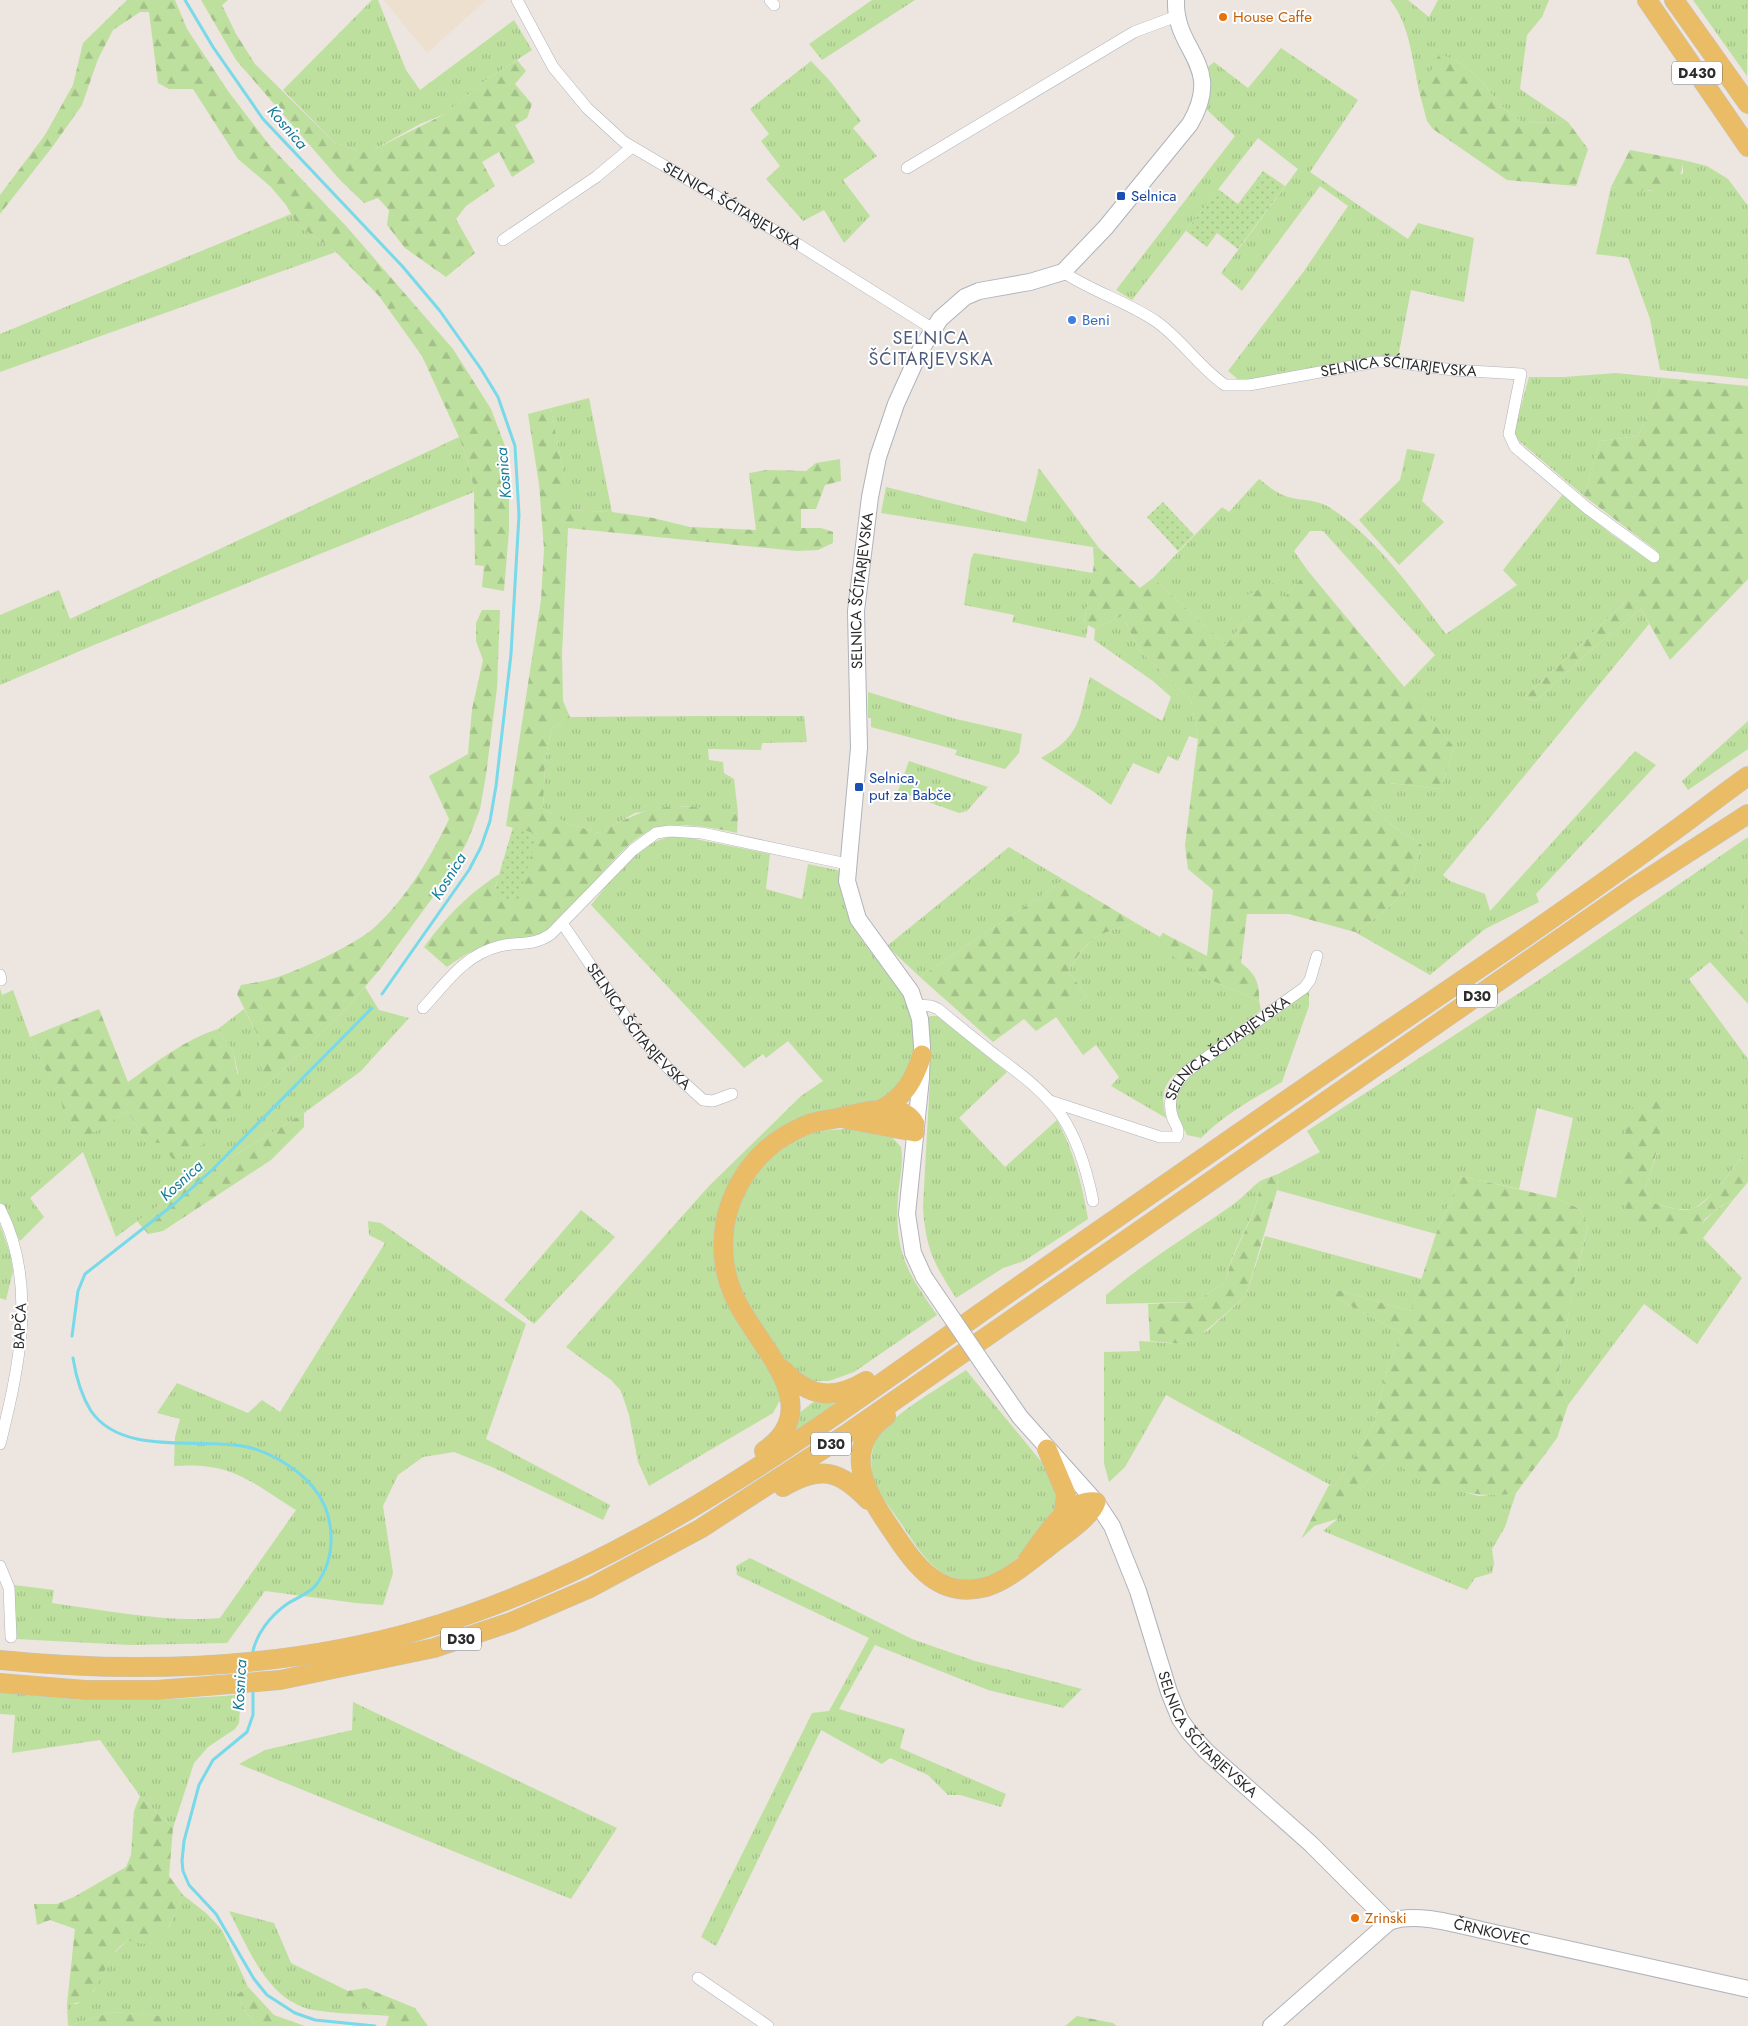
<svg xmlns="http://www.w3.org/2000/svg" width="1748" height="2026" viewBox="0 0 1748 2026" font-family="Jost,sans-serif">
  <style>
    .education { fill: #ede0cf }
    .grass { fill: url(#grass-tufts) }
    .forest { fill: url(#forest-firs) }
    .garden { fill: url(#garden-dots) }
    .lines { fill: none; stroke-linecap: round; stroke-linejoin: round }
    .stream { stroke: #77d9e9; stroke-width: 3 }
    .street-casing { stroke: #afb3bc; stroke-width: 12 }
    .secondary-casing { stroke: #afb3bc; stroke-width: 18 }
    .primary-casing { stroke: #c4c4c4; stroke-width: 20 }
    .street { stroke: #fff; stroke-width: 11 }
    .secondary { stroke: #fff; stroke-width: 16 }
    .primary { stroke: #eabc66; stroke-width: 19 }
    .secondary-bridge-casing { stroke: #afb3bc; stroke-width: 18; stroke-linecap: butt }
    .secondary-bridge { stroke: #fff; stroke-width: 16 }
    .food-dot { fill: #e8710a; stroke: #fff; stroke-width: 2 }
    .transit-dot { fill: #1a4fb4; stroke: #fff; stroke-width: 2 }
    .shop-dot { fill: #3f7fe0; stroke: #fff; stroke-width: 2 }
    .labels { text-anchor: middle; stroke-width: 4; stroke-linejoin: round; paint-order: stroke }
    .shield { fill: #fff; stroke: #6b6b6b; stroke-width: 1 }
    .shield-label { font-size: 14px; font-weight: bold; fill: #2c2c2c }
    .food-label { font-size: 15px; fill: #c56008; stroke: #fff; text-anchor: start }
    .transit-label { font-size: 15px; fill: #164399; stroke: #fff; text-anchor: start }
    .street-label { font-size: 15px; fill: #2c2c2c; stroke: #fff }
    .shop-label { font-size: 15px; fill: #366cbe; stroke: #fff; text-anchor: start }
    .water-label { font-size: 16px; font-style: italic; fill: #147a98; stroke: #fff }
    .quarter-label { font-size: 18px; letter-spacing: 1px; fill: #4e5b7b; stroke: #fff }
  </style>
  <defs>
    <pattern id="grass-tufts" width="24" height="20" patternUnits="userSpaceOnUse" patternTransform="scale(1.25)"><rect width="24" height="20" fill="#bde09e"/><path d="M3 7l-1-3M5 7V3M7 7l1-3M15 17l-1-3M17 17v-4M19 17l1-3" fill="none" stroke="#a3c088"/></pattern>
    <pattern id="forest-firs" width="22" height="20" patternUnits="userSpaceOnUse" patternTransform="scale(1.25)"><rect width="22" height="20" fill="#bde09e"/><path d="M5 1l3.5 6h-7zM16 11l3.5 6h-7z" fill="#a3c088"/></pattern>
    <pattern id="garden-dots" width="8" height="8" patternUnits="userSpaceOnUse" patternTransform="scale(1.25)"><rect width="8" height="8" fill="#bde09e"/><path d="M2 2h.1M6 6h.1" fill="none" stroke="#a3c088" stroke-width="1.8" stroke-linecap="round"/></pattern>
  </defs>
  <rect width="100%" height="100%" fill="#ede5df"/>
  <path class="education" d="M384 0H486L427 53Z"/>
  <g class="grass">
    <path d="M372 0H378L406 70 420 90 514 20 532 50 482 83 445 114 420 124 373 150H356L335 143 283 90Z"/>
    <path d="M872 0H915L822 60 809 44Z"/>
    <path d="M1390 0H1408L1429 17 1438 0H1549L1542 17 1527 35 1520 89 1568 122 1523 123 1499 104 1480 79 1456 60 1439 55 1420 95C1413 64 1410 24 1390 0Z"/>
    <path d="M1693 0H1748L1747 76Z"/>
    <path d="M1281 48 1358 100 1310 172 1408 239 1418 223 1474 238 1464 302 1411 290 1398 357C1345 358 1293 372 1241 382L1228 371 1304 271 1348 206 1320 186 1242 291 1221 273 1298 169 1258 138 1132 300 1116 290 1235 136 1206 109 1211 90 1208 67 1214 62 1248 88Z"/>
    <path d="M811 61 830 81 861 121 853 128 877 156 843 180 870 216 844 243 824 210 803 221 766 179 780 166 761 141 769 134 750 109Z"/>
    <path d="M1683 160 1707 166 1728 179 1748 206V379L1660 370 1650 319 1628 258 1596 254 1611 187 1651 191 1683 173Z"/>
    <path d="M291 214 297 224 336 252 0 372V334Z"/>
    <path d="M1616 373 1665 378 1638 436 1600 441 1584 496 1518 440 1514 432 1529 377H1564Z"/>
    <path d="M589 398 612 512 566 510 563 471 551 408Z"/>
    <path d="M459 437 470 467 474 492 94 645 0 685V615L59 590 70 619Z"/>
    <path d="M1407 449 1435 454 1422 501 1444 522 1399 565 1359 520 1400 480Z"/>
    <path d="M1039 468 1099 548 881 513 886 487 1026 522Z"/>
    <path d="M1259 479C1268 486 1277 494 1288 497 1302 501 1316 499 1329 507 1377 538 1412 590 1446 634L1517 585 1503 570 1563 494 1610 533 1651 562 1623 604 1524 698 1536 701 1584 656 1641 609 1649 624 1443 875 1450 881 1485 894 1490 911 1635 751 1656 765 1536 894 1539 902 1485 929 1430 975 1355 932C1379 916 1400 903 1413 875 1417 866 1418 855 1422 845L1393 826 1372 807 1388 783 1441 789 1454 747 1404 687 1435 655 1323 531H1310L1294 551 1308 571 1283 599 1250 615 1226 645 1153 578 1222 507 1229 512Z"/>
    <path d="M974 553 1093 573 1084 622 1088 625 1086 638 1012 622 1014 615 964 605 971 559Z"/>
    <path d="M1122 616 1140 651 1191 700 1198 739 1189 736 1178 761 1168 756 1159 774 1133 763 1111 805 1094 792 1041 758C1082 735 1078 720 1090 677L1162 721 1171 697 1153 681 1094 640 1095 629Z"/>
    <path d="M868 692 956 719 1022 734 1019 753 1005 769 955 755 957 750 871 727V718H868Z"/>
    <path d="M707 716H804L807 742 762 743 761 750 708 749 709 760 723 762 724 773 734 779 738 813 684 806 635 813 599 833 566 823 543 808 545 762 551 729 570 717Z"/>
    <path d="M1748 721V749L1688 790 1682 781Z"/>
    <path d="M909 761 988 787 967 811 959 813 898 791Z"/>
    <path d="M669 837H685L770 854 766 889 802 899 808 864 841 871C842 890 844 909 853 926 881 975 926 992 913 1059 911 1071 900 1085 894 1096L784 1128 718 1225 767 1361 786 1401 779 1402 773 1413 649 1486 638 1462 629 1415 621 1391 611 1380 566 1347 709 1186 801 1096 823 1081 788 1041 766 1058 763 1054 744 1068 591 905C612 880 635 844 669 837Z"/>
    <path d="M1748 837V901L1742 913 1740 936 1748 944V1004L1710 962 1689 979 1748 1059V1149L1715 1192 1694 1209H1676L1653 1203 1645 1190 1657 1153 1619 1172 1693 1239C1702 1221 1714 1209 1733 1200L1703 1238 1742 1278 1697 1344 1644 1304 1568 1405 1557 1382 1574 1282 1588 1227 1580 1209 1556 1198 1573 1118 1537 1108 1519 1189 1461 1176 1436 1234 1277 1190 1278 1174 1320 1152 1307 1131 1533 984Z"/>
    <path d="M1009 847 1064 880 920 977 887 946Z"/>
    <path d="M1136 923 1160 937 1156 944 1206 978 1259 1001 1261 1010 1172 1077C1161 1090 1162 1102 1166 1118L1111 1086 1119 1077 1096 1045 1083 1055 1056 1017 1087 996 1068 971C1093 934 1094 935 1136 923Z"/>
    <path d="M365 987 379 1010 409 1018 361 1071 304 1113 189 1183 116 1237 83 1152 30 1198 44 1217 20 1241 0 1204V988L2 995 13 990 30 1037 80 1140 128 1111 146 1142 211 1125 238 1073 233 1051 218 1029 244 1009 259 1038 264 1088 346 1009Z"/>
    <path d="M1309 990V1006L1282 1082C1253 1099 1225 1114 1201 1138L1187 1135C1176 1113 1171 1104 1182 1081Z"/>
    <path d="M930 1016H938L1007 1072 959 1118 1005 1167 1057 1120C1074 1151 1082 1184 1088 1219L1024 1261 1003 1268 956 1298C933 1262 926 1249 923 1207L930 1078 928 1018Z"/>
    <path d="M856 1128 890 1135 901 1147C904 1163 899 1181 898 1197 894 1252 907 1272 937 1315L854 1372 829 1381H813L787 1368 741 1295 731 1252 735 1216 748 1185 765 1162 792 1142 818 1131Z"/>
    <path d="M1260 1181C1259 1217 1230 1247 1226 1282L1195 1302 1106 1304V1295C1146 1261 1191 1234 1234 1204 1243 1197 1251 1188 1260 1181Z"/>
    <path d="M581 1210 615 1237 534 1324 504 1300Z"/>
    <path d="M368 1221 381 1223 526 1324 486 1439 610 1505 603 1520 492 1467 454 1452 423 1457 398 1475 383 1506 393 1573 383 1605 356 1603 265 1591 227 1643 130 1645 16 1639 14 1585 54 1590 52 1603C103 1610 169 1623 220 1618L296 1510C250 1481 232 1462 174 1466L175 1437 180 1419 157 1413 177 1383 248 1413 262 1400 280 1412 385 1243 369 1235Z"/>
    <path d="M0 1225 10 1253 13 1271 6 1300 0 1298Z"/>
    <path d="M1265 1236 1422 1279 1411 1311 1337 1290 1333 1296 1402 1334 1389 1362 1374 1423 1357 1454 1334 1487 1166 1395 1125 1467 1109 1482 1104 1463V1352L1140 1351 1139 1341 1182 1344 1207 1331 1246 1296Z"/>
    <path d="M966 1370 1049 1471C1056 1484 1061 1499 1056 1515 1054 1521 1046 1527 1042 1532 1020 1557 989 1590 952 1577 928 1569 914 1542 900 1522 890 1508 876 1491 872 1473 870 1461 872 1446 878 1436 891 1415 944 1385 966 1370Z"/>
    <path d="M817 1399H835L833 1405 794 1432H791L794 1417Z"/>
    <path d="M1389 1460 1456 1490 1479 1496 1516 1493 1505 1527 1492 1549 1494 1564 1492 1573 1475 1578 1467 1590 1323 1531 1340 1517 1371 1476Z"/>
    <path d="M750 1558 912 1639 975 1661 1082 1689 1063 1708 988 1690 875 1645 839 1709 905 1729 900 1748 1006 1794 1001 1807 960 1795H948L928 1775 890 1758 882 1764 821 1730 716 1946 701 1937 812 1713 829 1711 869 1638 737 1575 736 1566Z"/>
    <path d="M0 1692 84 1700H155L241 1695 239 1723 235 1729 208 1747 194 1763 173 1828 140 1796 100 1740 12 1753 15 1715 0 1714Z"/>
    <path d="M353 1702 617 1828 571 1899 239 1764 265 1750 352 1730Z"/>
    <path d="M183 1895 206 1913 222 1930 248 1987 236 1995 255 2026H171L162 2016 112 2012 68 2026 67 2004H77L94 1991 112 1955 128 1940 169 1927Z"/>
    <path d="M229 1911 274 1923 291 1963 348 1991 346 1999 389 2016C364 2014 338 2014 313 2010 267 2001 248 1947 229 1911Z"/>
  </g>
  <g class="forest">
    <path d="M127 0H175L187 29 228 91 270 146 346 226 453 349 491 409 505 446 509 477V530L504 591 482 587 484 566 475 565 474 492 470 467 459 437 422 356 379 296 336 252 297 224 286 205 271 187 238 159 193 89H169L158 83 149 12H140L113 30 98 59 82 105 53 146 0 214V195L45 135 73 85 83 43Z"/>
    <path d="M201 0H228L222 5 236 34 255 64 335 143 356 150H373L445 114 482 83 517 60 526 71 515 84 532 104 527 118 515 125 535 162 512 177 499 152 482 162 495 186 466 206 456 219 475 253 446 277 405 248 387 225 389 210 378 198 364 203 340 180 236 60Z"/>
    <path d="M1439 54 1456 60 1480 79 1499 104 1523 123 1568 122 1588 149 1576 186 1507 180 1433 129 1427 121 1420 95Z"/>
    <path d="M1630 150 1683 160C1683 199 1638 191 1611 187Z"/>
    <path d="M1665 378 1748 386V579L1670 660 1641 609 1584 656 1536 701 1524 698 1623 604 1657 551 1584 496 1600 441 1638 436Z"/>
    <path d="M551 408 563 471 567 510 612 512 653 518 690 527 756 530 749 473 767 470 806 471 816 463 840 459 841 481 825 485 816 509H801V528H821L833 532V543L818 550 797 551 568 528 562 654 563 701 570 717 551 729 545 762 543 808 566 823 599 833C654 801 677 803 738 813L737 833C641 812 639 834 578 900 567 912 556 926 542 934 532 940 513 939 501 941 480 945 464 955 447 967L424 947C447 916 467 895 499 874L493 895 537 834 506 826 541 600 544 549 539 484 528 414Z"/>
    <path d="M1093 547 1099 548 1140 588 1153 578 1226 645 1250 615 1247 595 1273 583 1283 599 1308 571 1454 747 1441 789 1389 783 1372 807 1393 826 1422 845C1418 855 1417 866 1413 875 1400 903 1379 916 1355 932L1289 914H1247L1241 963C1255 973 1260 983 1259 1001L1206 978 1155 944 1163 933 1207 956 1213 890 1188 869 1185 845 1198 739 1191 700 1140 651 1122 616 1095 629 1084 623 1094 564Z"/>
    <path d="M482 610H500L497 688 486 775 480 809 468 840 450 874 381 968 346 1009 263 1089 259 1038 237 994 241 985C253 983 266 981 278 977 302 969 359 943 376 926 407 897 431 857 449 819L429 776 468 754 472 709 483 660 476 641V623Z"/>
    <path d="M1064 880 1136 923C1095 935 1092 934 1068 971L1087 996 1036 1031 1024 1019 993 1042 920 977Z"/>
    <path d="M1748 901V944L1740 936 1742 913Z"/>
    <path d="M99 1009 128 1082C157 1062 184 1040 218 1029L233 1051 244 1112 211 1125V1140L174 1161 161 1143 146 1142 128 1111 80 1141 30 1037Z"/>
    <path d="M1648 1095 1661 1100C1664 1132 1655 1160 1645 1190L1653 1203C1665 1206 1679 1212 1692 1209 1708 1206 1737 1163 1748 1149V1182L1733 1200 1721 1206 1705 1219 1693 1240C1681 1236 1643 1227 1635 1220 1607 1195 1626 1131 1634 1099Z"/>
    <path d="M304 1113V1127L271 1160 163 1231 148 1234 137 1221 189 1183Z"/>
    <path d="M1278 1174 1277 1190 1246 1296 1196 1339 1182 1344 1150 1341 1148 1304 1195 1302 1226 1282C1231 1248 1259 1217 1260 1181Z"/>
    <path d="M1461 1176 1556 1198 1580 1209 1588 1226 1574 1282 1557 1382 1568 1405 1557 1438 1516 1493C1486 1498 1458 1493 1430 1483 1416 1478 1403 1467 1389 1460L1371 1476 1340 1518 1314 1526 1301 1539 1329 1485 1334 1487 1357 1454 1374 1423 1389 1362 1402 1334 1333 1296 1337 1290 1411 1311 1436 1234Z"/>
    <path d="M140 1796 173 1828 169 1876 183 1895C171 1922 163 1955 128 1940 122 1945 114 1951 111 1958 100 1977 94 2005 67 2004L75 1929 50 1920 37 1925 34 1904H57L74 1897 126 1867 131 1855 134 1811Z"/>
    <path d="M248 1987 274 2015 305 2026H255L236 1995Z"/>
    <path d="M366 1988 415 2008 428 2026H386L389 2016 345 1999 348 1991Z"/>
    <path d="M112 2012 163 2016 171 2026H68Z"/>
    <path d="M1077 2016 1113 2023 1117 2026H1065Z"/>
  </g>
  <g class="garden">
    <path d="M1263 171 1285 186 1238 249 1217 233 1207 247 1186 231 1218 189 1238 204Z"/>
    <path d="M1163 502 1194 535 1178 551 1147 517Z"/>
    <path d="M513 827 537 834 518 902 493 895Z"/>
  </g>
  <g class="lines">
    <g class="stream">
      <path d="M185 0 213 47 263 119 403 267 440 311 481 369 498 397 515 446 519 515 511 654 496 786 490 821 481 847 469 870 382 994"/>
      <path d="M72 1336 78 1291 85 1274 173 1205 213 1169 372 1008"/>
      <path d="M73 1358C76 1377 81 1395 91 1411 122 1456 197 1438 242 1446 267 1450 296 1467 313 1487 335 1513 338 1556 316 1585 309 1594 296 1598 287 1604 270 1616 255 1635 252 1656"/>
      <path d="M253 1689V1715L247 1732 213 1760 199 1785 184 1841 182 1861 183 1871 189 1885 216 1914 254 1979 267 1995 295 2013 315 2020 375 2026"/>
    </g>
    <g class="street-casing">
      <g id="street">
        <path id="s1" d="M517 0 553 67 587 108 624 142 799 245 933 329"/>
        <path d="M770 0 774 5"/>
        <path d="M907 168 1134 32 1177 16"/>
        <path d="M503 240 596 177 632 147"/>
        <path id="s2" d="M1063 272C1093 292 1128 302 1157 322 1182 340 1200 368 1225 385H1249L1375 362H1394L1453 370 1521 374 1509 434 1515 447 1587 508 1654 557"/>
        <path id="s3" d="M562 923 638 1035 668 1068 703 1100 713 1101 732 1094"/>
        <path d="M0 975 1 980"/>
        <path d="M917 1005 931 1006 938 1009C957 1025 976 1040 995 1055 1019 1073 1043 1090 1061 1115 1078 1140 1087 1171 1093 1201"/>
        <path d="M423 1008C447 982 464 955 500 946 520 941 532 947 551 934L633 850 656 833 670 831 702 833 847 864"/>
        <path id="s4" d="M1050 1101 1160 1137H1177C1180 1130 1176 1125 1173 1119 1166 1100 1174 1085 1186 1072L1304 988 1310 980 1317 956"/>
        <path d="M0 1209C38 1283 19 1368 0 1444"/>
        <path d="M0 1566 9 1588 11 1637"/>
        <path d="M698 1978 768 2026"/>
      </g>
    </g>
    <g class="secondary-casing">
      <g id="secondary">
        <path id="s5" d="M924 1277 913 1253 907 1214 921 1078 922 1046 920 1019 911 992 858 919 847 881 859 748 856 611 870 497 878 457 896 404 920 351 940 319 965 297 979 291 1030 282 1063 272 1106 227 1190 124C1225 64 1174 52 1176 0"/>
        <path id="s6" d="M988 1371 1020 1417 1096 1502 1112 1526 1138 1591 1169 1692 1180 1719 1189 1732 1206 1751 1311 1844 1389 1922"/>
        <path id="s7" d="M1271 2026 1389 1922C1415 1911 1459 1925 1486 1931L1748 1989"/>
      </g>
    </g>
    <g class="primary-casing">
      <g id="primary">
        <path d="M1647 0 1748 147"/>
        <path d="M1674 0 1748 104"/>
        <path d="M880 1110C904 1098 914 1080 922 1055"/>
        <path d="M846 1119 915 1132"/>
        <path d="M782 1369C809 1397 832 1401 866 1381"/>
        <path d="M886 1416C840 1449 866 1493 891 1529 914 1563 937 1600 986 1587 1007 1581 1030 1561 1047 1548 1060 1537 1091 1518 1096 1502 1065 1499 1043 1540 1027 1561"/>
        <path d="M1047 1449 1066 1494 1063 1517"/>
        <path d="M764 1451C830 1406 755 1344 735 1298 724 1275 721 1249 725 1224 730 1196 745 1168 767 1149 779 1138 794 1130 809 1124 820 1120 831 1120 842 1117 863 1112 902 1100 915 1124"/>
        <path d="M783 1487C821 1465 839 1470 868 1500"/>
        <path d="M0 1660C140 1674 284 1669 420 1630 647 1565 838 1411 1029 1279 1137 1204 1244 1129 1352 1055 1458 983 1564 912 1667 836 1694 817 1721 795 1748 776"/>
        <path d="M0 1683 85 1690H157L280 1680 434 1648 511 1622 590 1588 700 1529 845 1435 1630 890 1748 814"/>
      </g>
    </g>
    <use href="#street" class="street"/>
    <use href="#secondary" class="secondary"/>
    <use href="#primary" class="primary"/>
    <g class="secondary-bridge-casing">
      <path id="secondary-bridge" d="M924 1277 988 1371"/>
    </g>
    <use href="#secondary-bridge" class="secondary-bridge"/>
  </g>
  <g class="food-dot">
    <circle cx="1223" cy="17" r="5"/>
    <circle cx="1355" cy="1918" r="5"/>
  </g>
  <g class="transit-dot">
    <rect x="1116" y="191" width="10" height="10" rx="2.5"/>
    <rect x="854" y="782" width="10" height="10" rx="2.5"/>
  </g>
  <circle class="shop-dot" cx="1072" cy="320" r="5"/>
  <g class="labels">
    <g class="shield">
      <rect x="1672" y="61.5" width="50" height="23" rx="4"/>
      <rect x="1457" y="984.5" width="40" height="23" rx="4"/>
      <rect x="811" y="1432.5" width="40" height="23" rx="4"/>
      <rect x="441" y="1627.5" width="40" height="23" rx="4"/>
    </g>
    <g class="shield-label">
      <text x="1697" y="78">D430</text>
      <text x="1477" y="1001">D30</text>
      <text x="831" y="1449">D30</text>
      <text x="461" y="1644">D30</text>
    </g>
    <g class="food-label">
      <text x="1233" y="22">House Caffe</text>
      <text x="1365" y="1923">Zrinski</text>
    </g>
    <g class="transit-label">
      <text x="1131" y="201">Selnica</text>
      <text x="869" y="783">Selnica,<tspan x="869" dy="17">put za Babče</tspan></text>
    </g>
    <g class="street-label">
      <text dy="5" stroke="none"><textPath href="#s1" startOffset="305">SELNICA ŠĆITARJEVSKA</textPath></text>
      <text dy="5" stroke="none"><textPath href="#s2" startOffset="375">SELNICA ŠĆITARJEVSKA</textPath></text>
      <text dy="5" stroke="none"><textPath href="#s5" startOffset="711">SELNICA ŠĆITARJEVSKA</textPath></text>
      <text dy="5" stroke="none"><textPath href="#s3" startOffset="129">SELNICA ŠĆITARJEVSKA</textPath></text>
      <text dy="5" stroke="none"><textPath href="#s4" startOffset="250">SELNICA ŠĆITARJEVSKA</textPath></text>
      <text transform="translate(20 1326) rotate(-87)" y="5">BAPČA</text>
      <text dy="5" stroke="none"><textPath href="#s6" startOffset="432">SELNICA ŠĆITARJEVSKA</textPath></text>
      <text dy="5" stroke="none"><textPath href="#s7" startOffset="262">ČRNKOVEC</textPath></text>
    </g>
    <g class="shop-label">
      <text x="1082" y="325">Beni</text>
    </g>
    <g class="water-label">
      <text transform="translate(288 127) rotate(49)" y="6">Kosnica</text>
      <text transform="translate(503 473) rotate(-95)" y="6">Kosnica</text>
      <text transform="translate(448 876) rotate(-58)" y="6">Kosnica</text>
      <text transform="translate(181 1180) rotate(-42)" y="6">Kosnica</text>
      <text transform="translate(239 1685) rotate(-87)" y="6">Kosnica</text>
    </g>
    <g class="quarter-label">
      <text x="931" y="344">SELNICA<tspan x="931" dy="21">ŠĆITARJEVSKA</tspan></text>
    </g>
  </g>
</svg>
